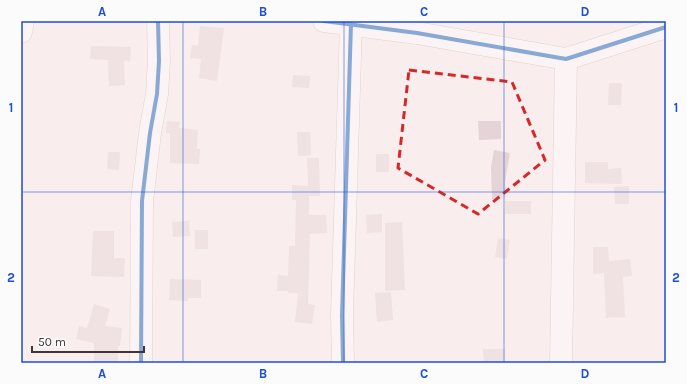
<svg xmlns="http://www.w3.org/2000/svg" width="687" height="384" viewBox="0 0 687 384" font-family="Karla,sans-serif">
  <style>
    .building { fill: #e4d4d8 }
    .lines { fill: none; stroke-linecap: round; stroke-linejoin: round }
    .minor-casing { stroke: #bdb3b3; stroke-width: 23 }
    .minor { stroke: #fefcfc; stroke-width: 22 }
    .cycleway-casing { stroke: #fbfbfb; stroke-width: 6 }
    .cycleway { stroke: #0057b8; stroke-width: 4 }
    .marked { fill: none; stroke: #d62828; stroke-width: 3; stroke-dasharray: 8 5; stroke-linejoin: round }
    .grid { fill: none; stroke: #1d4ed8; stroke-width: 1; stroke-opacity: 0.55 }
    .neatline { fill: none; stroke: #1d4ed8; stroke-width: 1.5 }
    .grid-label { font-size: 13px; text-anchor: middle; font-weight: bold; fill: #1d4ed8 }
  </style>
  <rect width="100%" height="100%" fill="#f9eded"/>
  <g class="building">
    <path d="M200 26 224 28 217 81 199 78 201 59 190 58 192 45 198 46Z"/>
    <path d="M91 46 131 47 130 61 124 60 125 85 109 86 108 60 90 59Z"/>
    <path d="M293 75 310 76 309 88 292 87Z"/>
    <path d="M609 83H622L621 105H608Z"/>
    <path d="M167 121 180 122 179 128 198 130 197 149H200L199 164 170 163V133H166Z"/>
    <path d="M478 121H501V139L479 140Z"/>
    <path d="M297 132H310L311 155 298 156Z"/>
    <path d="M494 150 510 153 505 182 506 198 492 199 491 167Z"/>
    <path d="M108 152H120L119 170 107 169Z"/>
    <rect x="376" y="154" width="13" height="18"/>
    <path d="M307 158H319L320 196H309V215H326L327 233 310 234 308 304 315 305 312 324 295 322 298 293H288V291H277L278 275 288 276 289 246H295L296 200H292V185L308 186Z"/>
    <path d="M585 162H608V169L621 168 622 184 585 183Z"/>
    <path d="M629 186V204H615L614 187Z"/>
    <rect x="505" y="201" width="26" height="13"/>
    <path d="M382 214V232L367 233 366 215Z"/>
    <path d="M189 221 190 236 173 237 172 222Z"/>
    <path d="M402 222 405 290 385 291V223Z"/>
    <rect x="195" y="230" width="13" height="19"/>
    <path d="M95 231H114V258H125L124 277 91 276 93 232Z"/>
    <path d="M498 238 510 240 507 259 495 257Z"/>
    <path d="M593 247H608L609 261 630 259 632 276 623 277 625 317 606 318 604 273 593 274Z"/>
    <path d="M170 279 201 280V298H188V301L169 300Z"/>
    <path d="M391 292 393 320 377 322 375 293Z"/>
    <path d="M94 304 110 309 105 326 122 328 120 346H118V363H94V343L76 339 79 326 87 328Z"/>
    <path d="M483 349H505V363H484Z"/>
  </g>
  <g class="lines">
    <g class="minor-casing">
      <g id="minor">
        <path d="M324 21 417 33 566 59 666 27"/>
        <path d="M21 32 23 21"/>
        <path d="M141 363 142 201 150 133 157 94 159 61 158 21"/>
        <path d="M343 363 342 315 351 24"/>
        <path d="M561 363 566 59"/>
      </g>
    </g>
    <use href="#minor" class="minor"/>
    <g class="cycleway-casing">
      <g id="cycleway">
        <path d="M324 21 417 33 566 59 666 27"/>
        <path d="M141 363 142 201 150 133 157 94 159 61 158 21"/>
        <path d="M343 363 342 315 351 24"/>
      </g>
    </g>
    <use href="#cycleway" class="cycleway"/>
  </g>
  <path d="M0 0H687V384H0ZM409 70 512 82 545 160 478 214 398 168Z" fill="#f9eded" fill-opacity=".55" fill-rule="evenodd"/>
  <path class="marked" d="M409 70 512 82 545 160 478 214 398 168Z"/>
  <path class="grid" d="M183 21V363M344 21V363M504 21V363M21 192H666"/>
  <rect width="687" height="384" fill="none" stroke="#fbfbfb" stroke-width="44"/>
  <path d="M32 346v6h112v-6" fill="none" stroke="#403535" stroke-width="2"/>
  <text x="38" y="346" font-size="12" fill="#403535" stroke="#fbfbfb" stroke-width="3" paint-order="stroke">50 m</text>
  <rect x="22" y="22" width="643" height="340" class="neatline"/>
  <g class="grid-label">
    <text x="102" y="16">A</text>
    <text x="263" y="16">B</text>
    <text x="424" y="16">C</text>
    <text x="585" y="16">D</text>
    <text x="11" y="112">1</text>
    <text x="676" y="112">1</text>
    <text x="11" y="282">2</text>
    <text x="676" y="282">2</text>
    <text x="102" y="378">A</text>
    <text x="263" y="378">B</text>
    <text x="424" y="378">C</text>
    <text x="585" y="378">D</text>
  </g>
</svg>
